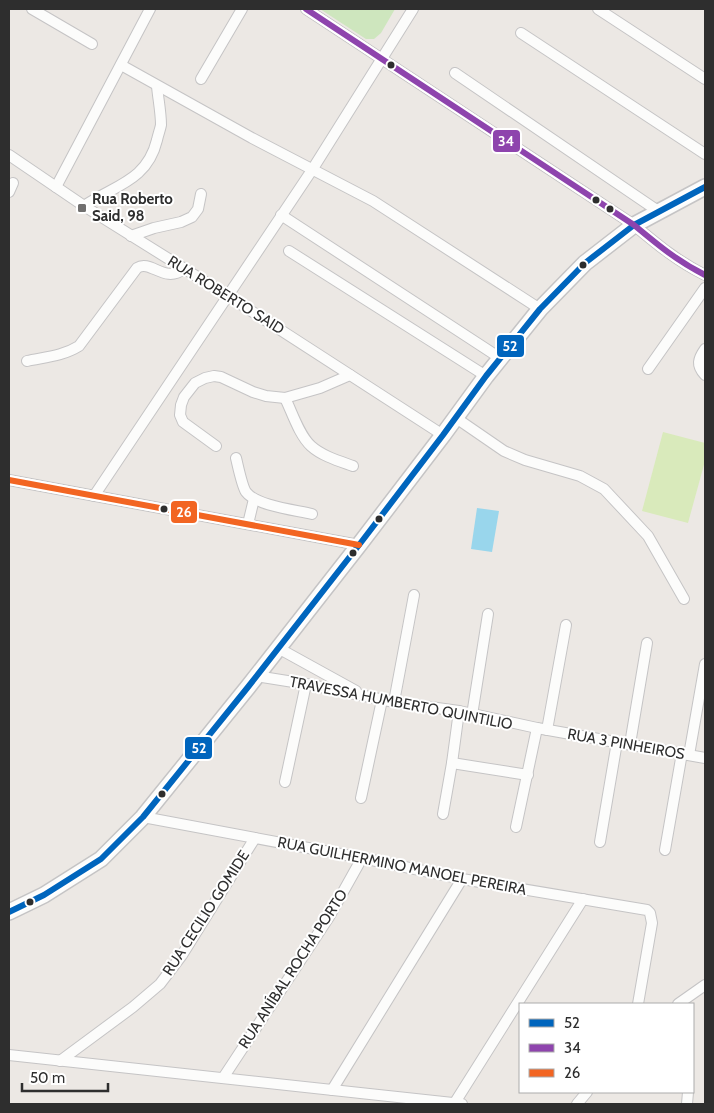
<svg xmlns="http://www.w3.org/2000/svg" width="714" height="1113" viewBox="0 0 714 1113" font-family="Cabin,sans-serif">
  <style>
    .green { fill: #cee6be }
    .pitch { fill: #d9eabb }
    .water { fill: #99d6ec }
    .lines { fill: none; stroke-linecap: round; stroke-linejoin: round }
    .minor-casing { stroke: #c5c4c5; stroke-width: 12 }
    .secondary-casing { stroke: #c5c4c5; stroke-width: 18 }
    .minor { stroke: #fcfcfb; stroke-width: 10 }
    .secondary { stroke: #fcfcfb; stroke-width: 15 }
    .bus-1-casing { stroke: #fff; stroke-width: 10 }
    .bus-2-casing { stroke: #fff; stroke-width: 10 }
    .bus-3-casing { stroke: #fff; stroke-width: 10 }
    .bus-1 { stroke: #0065bd; stroke-width: 6 }
    .bus-2 { stroke: #8e44ad; stroke-width: 6 }
    .bus-3 { stroke: #f26522; stroke-width: 6 }
    .bus-dot { fill: #2e2e2e; stroke: #fff; stroke-width: 2 }
    .poi-dot { fill: #706f6e; stroke: #fff; stroke-width: 2 }
    .labels { text-anchor: middle; stroke-width: 4; stroke-linejoin: round; paint-order: stroke }
    .poi-label { font-size: 15px; font-weight: bold; fill: #2e2e2e; stroke: #fff; text-anchor: start }
    .street-label { font-size: 15px; fill: #2e2e2e; stroke: #fff }
    .line-badge { stroke: #fff; stroke-width: 2 }
    .badge-label { font-size: 14px; text-anchor: middle; font-weight: bold; fill: #fff }
  </style>
  <rect width="100%" height="100%" fill="#ece8e4"/>
  <path class="green" d="M320 9H395L381 33 374 39H366Z"/>
  <path class="pitch" d="M663 432 705 443V461L688 523 642 511Z"/>
  <path class="water" d="M477 508 499 511 492 552 471 549Z"/>
  <g class="lines">
    <g class="minor-casing">
      <g id="minor">
        <path d="M32 9 92 44"/>
        <path d="M306 9 634 225C658 245 677 261 705 275"/>
        <path d="M598 9 705 79"/>
        <path d="M521 33 705 154"/>
        <path d="M121 65 252 138 373 201 540 309"/>
        <path d="M455 73 658 211"/>
        <path d="M201 79 242 9"/>
        <path d="M9 155 84 206 228 296 443 435"/>
        <path d="M56 187 150 9"/>
        <path d="M9 192 13 183"/>
        <path d="M84 206C115 185 147 181 157 140 158 135 160 130 161 125 161 112 158 98 157 86"/>
        <path d="M281 215 500 358"/>
        <path d="M131 236 154 228 181 222 192 217 198 209 201 194"/>
        <path d="M289 251 486 376"/>
        <path d="M705 349C698 359 696 365 705 375"/>
        <path d="M27 361C46 357 63 356 79 346L137 268C151 259 164 284 184 269"/>
        <path d="M648 369 705 288"/>
        <path d="M285 398C292 412 299 435 311 446 322 456 339 461 353 466"/>
        <path d="M456 418 504 451 525 460 580 476 604 489 648 536 684 599"/>
        <path d="M216 446 183 422 180 415 181 405 184 397 195 383 205 378 214 376 221 377 253 392 266 396 285 398 320 388 350 375"/>
        <path d="M236 458C238 466 242 486 246 492 257 506 295 510 312 514"/>
        <path d="M9 480 359 545"/>
        <path d="M94 496 312 170 413 9"/>
        <path d="M248 524 254 499"/>
        <path d="M278 648 356 691"/>
        <path d="M256 676 306 684 394 702 459 711 537 728 705 758"/>
        <path d="M394 702 414 595"/>
        <path d="M472 715 488 614"/>
        <path d="M547 730 566 625"/>
        <path d="M630 744 647 643"/>
        <path d="M689 755 705 664"/>
        <path d="M452 763 528 775"/>
        <path d="M285 782 306 684"/>
        <path d="M361 798 382 700"/>
        <path d="M443 814 452 763 459 711"/>
        <path d="M143 817 362 858 462 879 647 910 650 913 652 923 638 1004"/>
        <path d="M516 827 537 728"/>
        <path d="M600 842 617 742"/>
        <path d="M665 850 682 753"/>
        <path d="M678 1004 705 985"/>
        <path d="M9 1055 462 1104"/>
        <path d="M60 1061 133 1007 160 984 182 955 255 838"/>
        <path d="M223 1078 329 917 362 858"/>
        <path d="M332 1090 462 879"/>
        <path d="M454 1104 583 899"/>
        <path d="M577 1104 587 1092"/>
        <path d="M687 1104 688 1092"/>
      </g>
    </g>
    <g class="secondary-casing">
      <path id="secondary" d="M9 912 44 895 101 859 143 817 248 687 359 545 443 435 486 376 540 309 585 263 634 225 705 187"/>
    </g>
    <use href="#minor" class="minor"/>
    <use href="#secondary" class="secondary"/>
    <g class="bus-1-casing">
      <path id="bus-1" d="M9 912 44 895 101 859 143 817 248 687 359 545 443 435 486 376 540 309 585 263 634 225 705 187"/>
    </g>
    <g class="bus-2-casing">
      <path id="bus-2" d="M306 9 634 225C658 245 677 261 705 275"/>
    </g>
    <g class="bus-3-casing">
      <path id="bus-3" d="M9 480 359 545"/>
    </g>
    <use href="#bus-1" class="bus-1"/>
    <use href="#bus-2" class="bus-2"/>
    <use href="#bus-3" class="bus-3"/>
  </g>
  <g class="bus-dot">
    <circle cx="391" cy="65" r="4.5"/>
    <circle cx="596" cy="200" r="4.5"/>
    <circle cx="610" cy="209" r="4.5"/>
    <circle cx="583" cy="265" r="4.5"/>
    <circle cx="164" cy="509" r="4.5"/>
    <circle cx="379" cy="519" r="4.5"/>
    <circle cx="353" cy="553" r="4.5"/>
    <circle cx="162" cy="794" r="4.5"/>
    <circle cx="30" cy="902" r="4.5"/>
  </g>
  <rect class="poi-dot" x="77" y="203" width="10" height="10" rx="2.5"/>
  <g class="labels">
    <g class="poi-label">
      <text x="92" y="204">Rua Roberto<tspan x="92" dy="17">Said, 98</tspan></text>
    </g>
    <g class="street-label">
      <text transform="translate(226 295) rotate(32)" y="5">RUA ROBERTO SAID</text>
      <text transform="translate(401 703) rotate(11)" y="5">TRAVESSA HUMBERTO QUINTILIO</text>
      <text transform="translate(626 744) rotate(10)" y="5">RUA 3 PINHEIROS</text>
      <text transform="translate(402 866) rotate(11)" y="5">RUA GUILHERMINO MANOEL PEREIRA</text>
      <text transform="translate(206 913) rotate(-57)" y="5">RUA CECILIO GOMIDE</text>
      <text transform="translate(293 969) rotate(-57)" y="5">RUA ANÍBAL ROCHA PORTO</text>
    </g>
  </g>
  <g class="line-badge">
    <rect x="492" y="129" width="29" height="24" rx="5" fill="#8e44ad"/>
    <rect x="496" y="334" width="29" height="24" rx="5" fill="#0065bd"/>
    <rect x="170" y="500" width="28" height="24" rx="5" fill="#f26522"/>
    <rect x="184" y="736" width="29" height="24" rx="5" fill="#0065bd"/>
  </g>
  <g class="badge-label">
    <text x="506" y="146">34</text>
    <text x="510" y="351">52</text>
    <text x="184" y="517">26</text>
    <text x="199" y="753">52</text>
  </g>
  <rect width="714" height="1113" fill="none" stroke="#2e2e2e" stroke-width="20"/>
  <rect x="519" y="1003" width="175" height="90" fill="#ffffff" stroke="#ababab"/>
  <rect x="529" y="1019" width="25" height="8" fill="#0065bd" stroke="#ababab"/>
  <text x="564" y="1028" font-size="15" fill="#2e2e2e">52</text>
  <rect x="529" y="1044" width="25" height="8" fill="#8e44ad" stroke="#ababab"/>
  <text x="564" y="1053" font-size="15" fill="#2e2e2e">34</text>
  <rect x="529" y="1069" width="25" height="8" fill="#f26522" stroke="#ababab"/>
  <text x="564" y="1078" font-size="15" fill="#2e2e2e">26</text>
  <path d="M22 1083v8h86v-8" fill="none" stroke="#2e2e2e" stroke-width="2.5"/>
  <text x="30" y="1083" font-size="15" fill="#2e2e2e" stroke="#ffffff" stroke-width="4" paint-order="stroke">50 m</text>
</svg>
